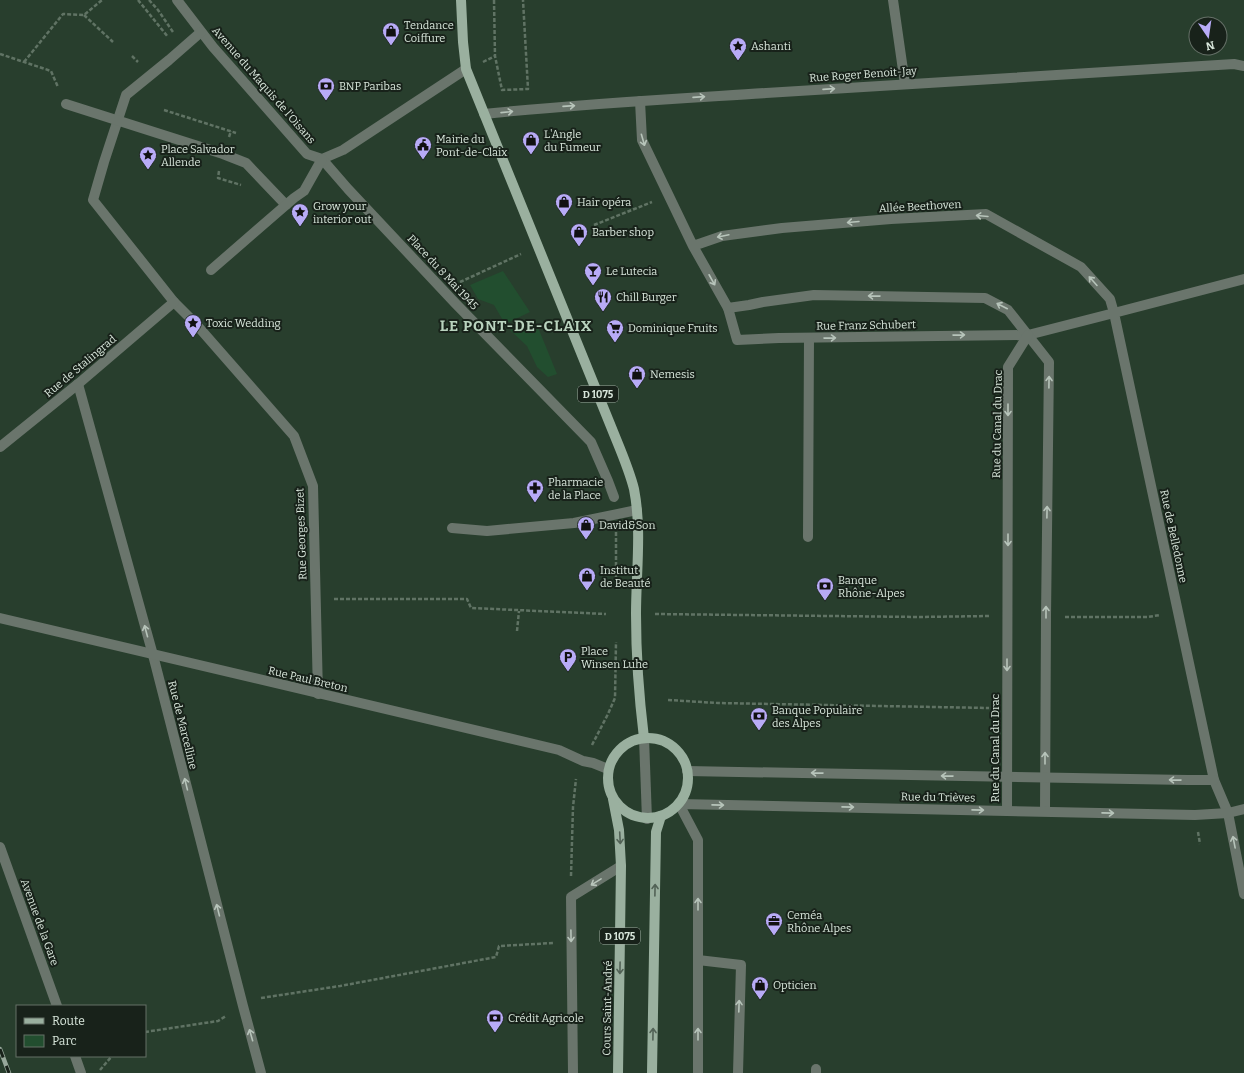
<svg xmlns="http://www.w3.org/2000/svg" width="1244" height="1073" viewBox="0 0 1244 1073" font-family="Bitter,serif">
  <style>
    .green { fill: #224e2f }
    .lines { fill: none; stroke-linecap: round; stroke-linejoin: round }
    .path { stroke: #607364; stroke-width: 2.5; stroke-dasharray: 4 2; stroke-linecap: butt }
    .minor { stroke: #6a756c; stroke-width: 10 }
    .major { stroke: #9ab09f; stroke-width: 10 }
    .rail-casing { stroke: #97a89b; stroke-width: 4.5 }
    .rail { stroke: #18221a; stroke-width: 3; stroke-dasharray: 9; stroke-linecap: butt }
    .oneway { stroke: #b7c4ba }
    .oneway2 { stroke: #526256 }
    .labels { text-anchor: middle; stroke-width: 4; stroke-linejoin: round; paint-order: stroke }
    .shield { fill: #18221a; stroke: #9eaba1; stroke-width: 1 }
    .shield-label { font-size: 10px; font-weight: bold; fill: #d8e6db }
    .poi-label { font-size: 11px; fill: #d8e6db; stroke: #18221a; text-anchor: start }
    .street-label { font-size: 11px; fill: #d8e6db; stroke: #18221a }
    .district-label { font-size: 15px; font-weight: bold; letter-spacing: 1px; fill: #b9d3be; stroke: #18221a }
  </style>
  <rect width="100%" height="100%" fill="#283e2d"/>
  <g class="green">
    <path d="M503 271 530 312 505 324 494 305 478 299 470 285Z"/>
    <path d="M535 320 557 374 548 377 537 367 527 346 510 330Z"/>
  </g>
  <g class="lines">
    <g class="path">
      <path d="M138 0 168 37"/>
      <path d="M149 0 158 10 173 32"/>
      <path d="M494 0 495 56 502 90 528 89 523 0"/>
      <path d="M84 15 113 42"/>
      <path d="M0 54 51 71 58 87"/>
      <path d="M132 56 138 62"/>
      <path d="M24 62 63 14 84 15 102 0"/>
      <path d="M483 62 495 56"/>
      <path d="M164 110 236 133"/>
      <path d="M229 137 231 131"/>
      <path d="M219 171 218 178 241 185"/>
      <path d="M594 225 652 202"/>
      <path d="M460 282 521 254"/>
      <path d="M616 532V585"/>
      <path d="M334 599H467L471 608 606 614"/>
      <path d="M655 614 918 617 990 616"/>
      <path d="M1065 617H1148L1160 615"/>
      <path d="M517 631 519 611"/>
      <path d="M668 700 718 703 989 708"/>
      <path d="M592 745 608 714 615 698 616 642"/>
      <path d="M1198 832 1200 844"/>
      <path d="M571 876 573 807 576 779"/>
      <path d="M261 998 340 986 496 957 499 946 553 943"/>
      <path d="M145 1032 218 1021 226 1016"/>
      <path d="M100 1070 112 1056"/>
    </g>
    <g class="minor">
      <path d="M177 0 213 47 307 154 322 159 343 150 466 69"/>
      <path d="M893 0 905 84"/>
      <path d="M201 32 169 60 126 95 104 162 93 200 174 302 195 323 294 436 313 486 318 694"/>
      <path d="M640 101 642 140 693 246 728 308 737 340 779 338 1028 335 1114 313 1110 299 1081 267 986 214 891 219 782 228 722 236 693 246"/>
      <path d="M66 104 223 154 246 163 286 205"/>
      <path d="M484 114C578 104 672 99 766 93 922 83 1078 73 1234 64L1244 66"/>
      <path d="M322 159 348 189 456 304 591 442 608 481 614 497"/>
      <path d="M211 270 294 198 304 191 322 159"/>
      <path d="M1244 279 1114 313 1214 780 1228 813 1244 894"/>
      <path d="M728 308 749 305 763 302 814 295 985 298 1008 310 1049 362 1046 617 1045 811"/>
      <path d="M78 384 153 655 243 1006 261 1073"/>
      <path d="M0 447 78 384 174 302"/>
      <path d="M452 528 487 531 574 523 637 510"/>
      <path d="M808 537 809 338"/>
      <path d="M0 618 559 750 583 761 593 763 608 769"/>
      <path d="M644 738 647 819"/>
      <path d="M687 771 1188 780H1214"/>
      <path d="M1007 811 1008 367 1028 335"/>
      <path d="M0 847 57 1006"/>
      <path d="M698 960 741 965 738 1073"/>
      <path d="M75 1056 81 1073"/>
      <path d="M816 1069V1073"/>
      <path d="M573 1073 571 897 621 866"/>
      <path d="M698 1073V840L679 804 1195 815 1228 813 1244 809"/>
    </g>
    <g class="major">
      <path d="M461 0 463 42 466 69 612 429C620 449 629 469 634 489 642 530 636 573 636 614 636 655 639 697 644 738"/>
      <circle cx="648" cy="778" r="40"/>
      <path d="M613 799 619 830 621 866 618 1073"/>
      <path d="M652 1073 656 832 661 816"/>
    </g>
    <g class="rail-casing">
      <path id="rail" d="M0 1049 9 1073"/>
    </g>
    <use href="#rail" class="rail"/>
  </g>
  <defs><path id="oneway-shaft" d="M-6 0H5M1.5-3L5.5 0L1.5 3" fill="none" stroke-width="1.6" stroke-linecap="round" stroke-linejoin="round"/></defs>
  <g class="oneway">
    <use href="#oneway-shaft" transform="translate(829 89) rotate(-4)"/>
    <use href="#oneway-shaft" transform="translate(699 97) rotate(-4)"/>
    <use href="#oneway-shaft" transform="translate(569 106) rotate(-4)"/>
    <use href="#oneway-shaft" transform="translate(507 112) rotate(-6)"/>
    <use href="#oneway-shaft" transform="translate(643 140) rotate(74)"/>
    <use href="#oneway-shaft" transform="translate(982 216) rotate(-175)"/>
    <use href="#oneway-shaft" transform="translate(853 222) rotate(175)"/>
    <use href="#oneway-shaft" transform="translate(723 236) rotate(168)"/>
    <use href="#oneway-shaft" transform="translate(712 280) rotate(61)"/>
    <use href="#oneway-shaft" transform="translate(1093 281) rotate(-132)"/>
    <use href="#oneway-shaft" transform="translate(874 296) rotate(-179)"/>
    <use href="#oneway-shaft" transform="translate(1002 306) rotate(-153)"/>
    <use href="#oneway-shaft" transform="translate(959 335) rotate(-1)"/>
    <use href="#oneway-shaft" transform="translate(830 338) rotate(-1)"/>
    <use href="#oneway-shaft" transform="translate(1049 382) rotate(-89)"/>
    <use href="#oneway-shaft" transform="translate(1008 410) rotate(90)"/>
    <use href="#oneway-shaft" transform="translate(1047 512) rotate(-89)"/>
    <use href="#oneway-shaft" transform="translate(1008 540) rotate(90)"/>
    <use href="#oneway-shaft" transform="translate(1046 612) rotate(-90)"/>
    <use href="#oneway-shaft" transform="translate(146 631) rotate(-105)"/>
    <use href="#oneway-shaft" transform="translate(1007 665) rotate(90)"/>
    <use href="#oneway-shaft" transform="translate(1045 758) rotate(-90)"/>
    <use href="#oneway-shaft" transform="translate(817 773) rotate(-179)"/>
    <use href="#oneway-shaft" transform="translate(947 776) rotate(-179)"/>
    <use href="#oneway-shaft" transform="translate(1175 780) rotate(-179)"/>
    <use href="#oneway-shaft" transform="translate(186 784) rotate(-104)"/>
    <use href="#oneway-shaft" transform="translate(718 805) rotate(1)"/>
    <use href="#oneway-shaft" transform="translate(848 807) rotate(1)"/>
    <use href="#oneway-shaft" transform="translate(978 810) rotate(1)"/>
    <use href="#oneway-shaft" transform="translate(1108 813) rotate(1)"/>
    <use href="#oneway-shaft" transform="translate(1234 842) rotate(-101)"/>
    <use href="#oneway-shaft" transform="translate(596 882) rotate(148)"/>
    <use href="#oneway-shaft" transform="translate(698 904) rotate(-90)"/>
    <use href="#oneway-shaft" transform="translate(218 910) rotate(-104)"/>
    <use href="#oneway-shaft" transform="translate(571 936) rotate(89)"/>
    <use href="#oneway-shaft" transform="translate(739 1006) rotate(-88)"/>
    <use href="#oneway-shaft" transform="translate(698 1034) rotate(-90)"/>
    <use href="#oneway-shaft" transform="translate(251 1035) rotate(-106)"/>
  </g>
  <g class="oneway2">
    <use href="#oneway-shaft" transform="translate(620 838) rotate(87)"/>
    <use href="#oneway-shaft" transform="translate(655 890) rotate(-89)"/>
    <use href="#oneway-shaft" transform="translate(620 968) rotate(91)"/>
    <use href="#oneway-shaft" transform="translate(653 1034) rotate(-89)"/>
  </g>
  <defs>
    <g id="shop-pin" transform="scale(0.9)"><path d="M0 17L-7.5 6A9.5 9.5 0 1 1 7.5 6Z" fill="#b8abf7" stroke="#18221a"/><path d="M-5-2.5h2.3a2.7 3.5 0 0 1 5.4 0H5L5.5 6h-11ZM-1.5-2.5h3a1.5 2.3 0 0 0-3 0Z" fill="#111"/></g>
    <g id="sight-pin" transform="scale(0.9)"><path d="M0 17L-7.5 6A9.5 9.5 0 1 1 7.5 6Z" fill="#b8abf7" stroke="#18221a"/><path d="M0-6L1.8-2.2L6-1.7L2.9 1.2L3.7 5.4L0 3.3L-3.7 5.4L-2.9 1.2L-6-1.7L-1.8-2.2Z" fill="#111"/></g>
    <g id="bank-pin" transform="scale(0.9)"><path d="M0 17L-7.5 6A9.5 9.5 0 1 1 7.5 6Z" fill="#b8abf7" stroke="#18221a"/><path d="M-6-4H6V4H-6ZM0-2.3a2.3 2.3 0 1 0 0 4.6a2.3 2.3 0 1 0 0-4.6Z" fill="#111"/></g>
    <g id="civic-pin" transform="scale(0.9)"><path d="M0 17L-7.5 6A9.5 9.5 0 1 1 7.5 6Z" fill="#b8abf7" stroke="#18221a"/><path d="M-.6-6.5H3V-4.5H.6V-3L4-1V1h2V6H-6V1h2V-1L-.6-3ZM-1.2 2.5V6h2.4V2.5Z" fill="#111"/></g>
    <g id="bar-pin" transform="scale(0.9)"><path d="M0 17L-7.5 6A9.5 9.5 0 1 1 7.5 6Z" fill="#b8abf7" stroke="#18221a"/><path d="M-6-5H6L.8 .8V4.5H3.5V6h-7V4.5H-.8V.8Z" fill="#111"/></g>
    <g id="restaurant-pin" transform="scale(0.9)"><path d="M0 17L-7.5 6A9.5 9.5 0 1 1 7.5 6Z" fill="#b8abf7" stroke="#18221a"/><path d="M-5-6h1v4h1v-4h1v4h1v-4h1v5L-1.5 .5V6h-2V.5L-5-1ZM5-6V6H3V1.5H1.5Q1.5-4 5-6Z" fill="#111"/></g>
    <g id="supermarket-pin" transform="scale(0.9)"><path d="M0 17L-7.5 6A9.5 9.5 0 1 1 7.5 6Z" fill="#b8abf7" stroke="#18221a"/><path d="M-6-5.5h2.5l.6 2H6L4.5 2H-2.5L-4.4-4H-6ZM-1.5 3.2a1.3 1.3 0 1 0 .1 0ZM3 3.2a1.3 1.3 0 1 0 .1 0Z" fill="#111"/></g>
    <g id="pharmacy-pin" transform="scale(0.9)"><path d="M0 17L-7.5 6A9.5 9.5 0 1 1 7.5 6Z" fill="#b8abf7" stroke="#18221a"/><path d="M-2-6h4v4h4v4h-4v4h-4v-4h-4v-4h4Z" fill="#111"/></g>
    <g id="parking-pin" transform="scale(0.9)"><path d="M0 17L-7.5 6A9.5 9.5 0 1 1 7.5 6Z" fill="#b8abf7" stroke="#18221a"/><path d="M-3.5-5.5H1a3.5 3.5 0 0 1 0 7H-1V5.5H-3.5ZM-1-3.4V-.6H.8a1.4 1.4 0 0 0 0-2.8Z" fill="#111"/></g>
    <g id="office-pin" transform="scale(0.9)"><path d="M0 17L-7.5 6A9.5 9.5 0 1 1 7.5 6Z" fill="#b8abf7" stroke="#18221a"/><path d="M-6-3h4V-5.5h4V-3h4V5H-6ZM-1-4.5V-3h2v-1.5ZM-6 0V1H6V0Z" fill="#111"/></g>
  </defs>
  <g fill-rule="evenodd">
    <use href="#shop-pin" x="391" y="31"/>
    <use href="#sight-pin" x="738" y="46"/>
    <use href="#bank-pin" x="326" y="86"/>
    <use href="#shop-pin" x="531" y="140"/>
    <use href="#civic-pin" x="423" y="145"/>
    <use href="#sight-pin" x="148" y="155"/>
    <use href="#shop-pin" x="564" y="202"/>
    <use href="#sight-pin" x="300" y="212"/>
    <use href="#shop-pin" x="579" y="232"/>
    <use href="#bar-pin" x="593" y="271"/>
    <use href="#restaurant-pin" x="603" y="297"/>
    <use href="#sight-pin" x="193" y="323"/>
    <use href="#supermarket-pin" x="615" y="328"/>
    <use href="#shop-pin" x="637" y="374"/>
    <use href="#pharmacy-pin" x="535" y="488"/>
    <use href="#shop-pin" x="586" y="525"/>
    <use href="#shop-pin" x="587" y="576"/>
    <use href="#bank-pin" x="825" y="586"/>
    <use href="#parking-pin" x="568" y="657"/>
    <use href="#bank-pin" x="759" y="716"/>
    <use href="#office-pin" x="774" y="921"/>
    <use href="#shop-pin" x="760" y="985"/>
    <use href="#bank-pin" x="495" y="1018"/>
  </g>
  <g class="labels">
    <g class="shield">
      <rect x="578" y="386" width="40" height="16" rx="3"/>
      <rect x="600" y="928" width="40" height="16" rx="3"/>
    </g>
    <g class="shield-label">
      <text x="598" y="398">D 1075</text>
      <text x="620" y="940">D 1075</text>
    </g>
    <g class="poi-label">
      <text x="404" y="29">Tendance<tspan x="404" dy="13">Coiffure</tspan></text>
      <text x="751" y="50">Ashanti</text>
      <text x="339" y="90">BNP Paribas</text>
      <text x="544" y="138">L'Angle<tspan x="544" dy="13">du Fumeur</tspan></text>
      <text x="436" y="143">Mairie du<tspan x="436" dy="13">Pont-de-Claix</tspan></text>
      <text x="161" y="153">Place Salvador<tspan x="161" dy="13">Allende</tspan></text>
      <text x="577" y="206">Hair opéra</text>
      <text x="313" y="210">Grow your<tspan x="313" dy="13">interior out</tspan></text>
      <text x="592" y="236">Barber shop</text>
      <text x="606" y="275">Le Lutecia</text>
      <text x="616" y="301">Chill Burger</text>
      <text x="206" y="327">Toxic Wedding</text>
      <text x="628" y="332">Dominique Fruits</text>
      <text x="650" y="378">Nemesis</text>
      <text x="548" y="486">Pharmacie<tspan x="548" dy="13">de la Place</tspan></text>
      <text x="599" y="529">David&amp;Son</text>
      <text x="600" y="574">Institut<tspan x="600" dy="13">de Beauté</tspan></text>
      <text x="838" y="584">Banque<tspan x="838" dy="13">Rhône-Alpes</tspan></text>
      <text x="581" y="655">Place<tspan x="581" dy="13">Winsen Luhe</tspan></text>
      <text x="772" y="714">Banque Populaire<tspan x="772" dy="13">des Alpes</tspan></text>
      <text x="787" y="919">Ceméa<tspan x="787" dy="13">Rhône Alpes</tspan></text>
      <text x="773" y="989">Opticien</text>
      <text x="508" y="1022">Crédit Agricole</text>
    </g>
    <g class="street-label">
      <text transform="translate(863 74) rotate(-4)" y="4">Rue Roger Benoit-Jay</text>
      <text transform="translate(264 85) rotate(49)" y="4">Avenue du Maquis de l'Oisans</text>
      <text transform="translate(920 206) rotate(-3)" y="4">Allée Beethoven</text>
      <text transform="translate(443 272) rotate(47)" y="4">Place du 8 Mai 1945</text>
      <text transform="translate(866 325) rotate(-1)" y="4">Rue Franz Schubert</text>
      <text transform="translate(80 366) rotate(-40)" y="4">Rue de Stalingrad</text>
      <text transform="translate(997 424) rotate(-89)" y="4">Rue du Canal du Drac</text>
      <text transform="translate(301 534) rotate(-92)" y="4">Rue Georges Bizet</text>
      <text transform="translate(1174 536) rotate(78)" y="4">Rue de Belledonne</text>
      <text transform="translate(308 679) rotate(13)" y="4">Rue Paul Breton</text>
      <text transform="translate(183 725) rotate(76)" y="4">Rue de Marcelline</text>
      <text transform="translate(995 748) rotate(-90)" y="4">Rue du Canal du Drac</text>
      <text transform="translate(938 797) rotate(1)" y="4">Rue du Trièves</text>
      <text transform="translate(40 922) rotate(70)" y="4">Avenue de la Gare</text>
      <text transform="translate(607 1008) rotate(-89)" y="4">Cours Saint-André</text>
    </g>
    <g class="district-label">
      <text x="516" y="331">LE PONT-DE-CLAIX</text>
    </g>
  </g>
  <rect x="16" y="1005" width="130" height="52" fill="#18221a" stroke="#657067"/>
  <rect x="24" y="1018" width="20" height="6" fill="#9ab09f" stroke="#657067"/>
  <text x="52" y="1025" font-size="12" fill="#d8e6db">Route</text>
  <rect x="24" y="1035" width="20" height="12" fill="#224e2f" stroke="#657067"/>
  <text x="52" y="1045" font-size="12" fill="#d8e6db">Parc</text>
  <g transform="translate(1208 36) rotate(167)"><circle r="19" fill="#18221a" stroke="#657067"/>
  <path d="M0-3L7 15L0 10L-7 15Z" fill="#b8abf7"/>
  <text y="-6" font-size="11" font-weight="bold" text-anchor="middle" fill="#d8e6db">N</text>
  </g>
</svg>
